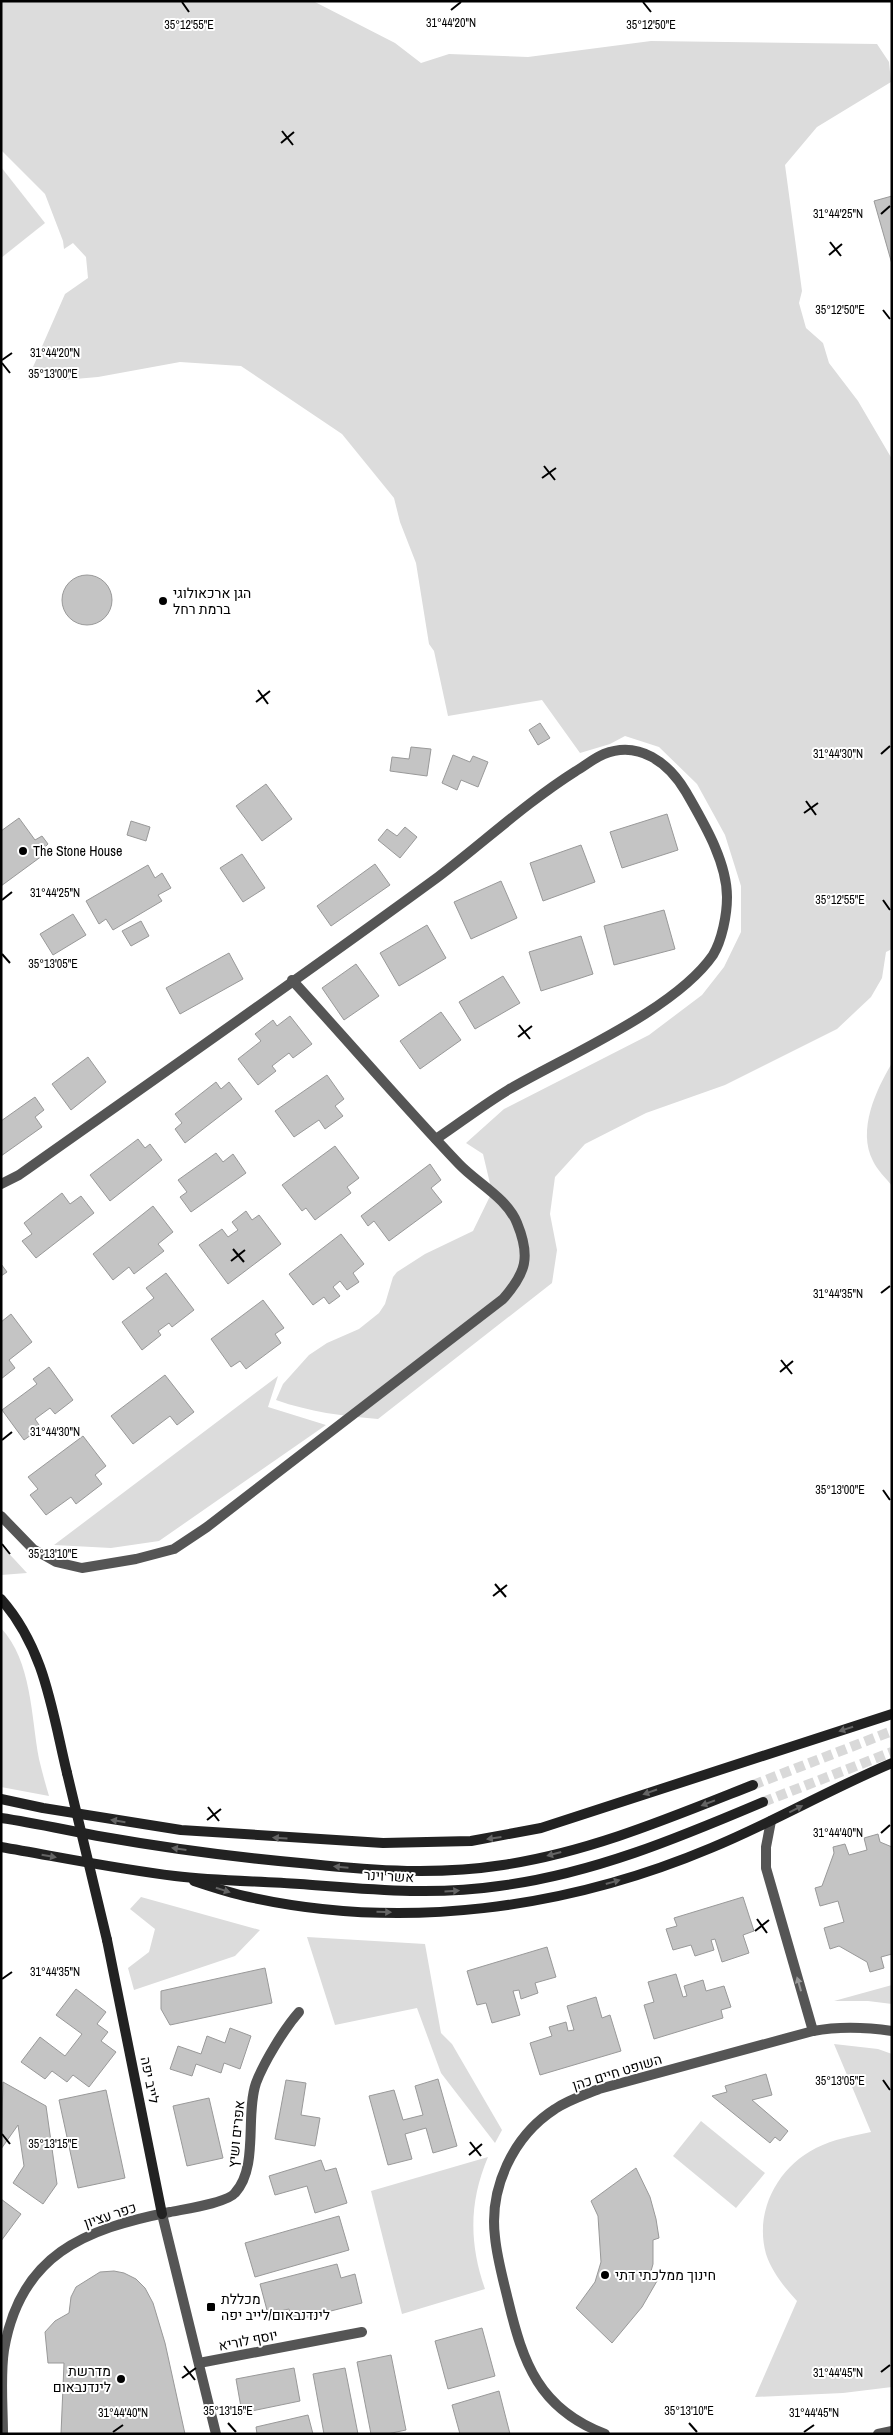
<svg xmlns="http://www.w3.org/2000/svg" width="893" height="2435" viewBox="0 0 893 2435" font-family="'Archivo Narrow',Heebo,sans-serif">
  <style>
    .green { fill: #dcdcdc }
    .building { fill: #c4c4c4; stroke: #999 }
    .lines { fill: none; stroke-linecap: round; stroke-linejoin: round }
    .secondary-tunnel { stroke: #d9d9d9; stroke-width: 10; stroke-dasharray: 10 5; stroke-linecap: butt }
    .minor { stroke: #555; stroke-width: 10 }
    .tertiary { stroke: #555; stroke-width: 10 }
    .secondary { stroke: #222; stroke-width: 10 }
    .secondary-bridge { stroke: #222; stroke-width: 10 }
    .oneway { fill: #646464 }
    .oneway2 { fill: #999 }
    .ticks { fill: none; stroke: #000; stroke-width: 2 }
    .poi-dot { fill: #000; stroke: #fff; stroke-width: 2 }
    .labels { text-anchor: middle; stroke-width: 4; stroke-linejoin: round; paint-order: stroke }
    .poi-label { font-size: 14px; fill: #000; stroke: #fff; text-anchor: start }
    .street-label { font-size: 14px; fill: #000; stroke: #fff }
    .ticks-label { font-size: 12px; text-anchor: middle; fill: #000; stroke: #fff; stroke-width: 4; stroke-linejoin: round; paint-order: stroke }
  </style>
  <rect width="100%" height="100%" fill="#fff"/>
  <g class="green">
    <path d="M1 1H313L395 43 421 63 449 54 528 57 651 41 877 44 889 62 891 82 817 127 785 165 802 291 799 303 806 328 823 343 829 363 858 401 892 459V949L886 952 882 978 871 997 837 1029 725 1085 646 1113 585 1144 555 1177 550 1214 557 1250 552 1283 378 1419C342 1416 310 1412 276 1400L283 1384 309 1355 327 1343 359 1329 379 1313 385 1304 393 1277 397 1272 425 1254 473 1231 492 1192 483 1154 466 1143 504 1109 649 1035 702 995 724 967 741 932V886L725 835 697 784 659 747 625 736 610 744 580 753 542 700 448 716 434 651 429 644 416 563 400 522 394 498 342 434 241 366 180 362 98 377 63 380 33 367 65 294 88 278 86 257 73 243 64 249 63 241 45 194 1 150Z"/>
    <path d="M1 167 45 223 1 258Z"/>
    <path d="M892 1063V1186C886 1178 877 1170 873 1161 857 1130 876 1090 892 1063Z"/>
    <path d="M278 1376 268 1407 326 1425 159 1541 111 1548 54 1545Z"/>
    <path d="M1 1545 27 1573 1 1575Z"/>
    <path d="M1 1628C32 1661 31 1717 39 1759 42 1771 45 1783 49 1796L1 1787Z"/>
    <path d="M141 1897 260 1930 235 1956 134 1990 128 1968 149 1952 155 1929 130 1909Z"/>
    <path d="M307 1937 425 1944 441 2033 452 2044 502 2130 495 2143 441 2073 417 2008 335 2025Z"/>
    <path d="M892 1985V2004L868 2001H834Z"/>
    <path d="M834 2044 878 2049 892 2054V2387L843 2393 755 2397 797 2301C784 2287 772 2272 766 2254 754 2211 778 2167 816 2148 834 2139 852 2136 871 2132Z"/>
    <path d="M701 2121 765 2173 736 2208 673 2156Z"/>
    <path d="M488 2157C469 2202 469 2243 485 2289L402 2314 371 2191Z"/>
  </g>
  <g class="building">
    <path d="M892 196V264L874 201Z"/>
    <circle cx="87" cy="600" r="25"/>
    <path d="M540 723 550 738 538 745 529 730Z"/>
    <path d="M411 747 431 749 427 776 390 771 392 757 409 759Z"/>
    <path d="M453 755 470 762 473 756 488 762 478 787 461 780 457 790 442 783Z"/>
    <path d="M266 784 292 819 262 841 236 806Z"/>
    <path d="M667 814 678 850 622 868 610 832Z"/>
    <path d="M19 818 35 840 42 836 48 844 43 849 46 853 1 886V831Z"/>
    <path d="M131 821 150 827 146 841 127 835Z"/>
    <path d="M405 827 417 837 400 858 378 840 387 829 397 836Z"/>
    <path d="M581 845 595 882 543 901 530 863Z"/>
    <path d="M242 854 265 888 243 902 220 868Z"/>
    <path d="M375 864 390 885 331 926 317 906Z"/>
    <path d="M148 865 155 878 162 873 171 888 158 895 162 901 113 930 106 919 99 924 86 901Z"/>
    <path d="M501 881 517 918 471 939 454 902Z"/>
    <path d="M664 910 675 949 614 965 604 926Z"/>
    <path d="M73 914 86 935 53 955 40 934Z"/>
    <path d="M141 921 149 936 131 946 122 931Z"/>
    <path d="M427 925 446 958 399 986 380 953Z"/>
    <path d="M581 936 593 974 541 991 529 952Z"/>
    <path d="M229 953 243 979 180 1014 166 988Z"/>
    <path d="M356 964 379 996 344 1020 322 988Z"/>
    <path d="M503 976 520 1003 475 1029 459 1002Z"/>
    <path d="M441 1012 461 1040 420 1069 400 1041Z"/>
    <path d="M290 1016 312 1044 293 1058 289 1053 272 1066 276 1071 258 1085 238 1059 261 1041 255 1034 273 1020 277 1026Z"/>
    <path d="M88 1057 106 1082 71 1110 52 1084Z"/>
    <path d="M327 1075 344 1099 335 1106 343 1116 325 1129 319 1120 294 1137 275 1111Z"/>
    <path d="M216 1082 221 1089 229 1082 242 1099 185 1143 175 1129 182 1123 175 1114Z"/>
    <path d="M35 1097 44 1110 35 1117 42 1127 1 1156V1121Z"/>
    <path d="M138 1139 145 1148 150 1144 162 1160 110 1201 90 1175Z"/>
    <path d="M335 1146 359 1178 347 1187 351 1193 315 1220 306 1208 302 1211 282 1185Z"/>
    <path d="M216 1153 223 1162 233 1154 246 1173 191 1212 180 1197 187 1192 178 1180Z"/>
    <path d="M430 1164 441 1180 431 1188 442 1202 389 1241 374 1221 368 1226 361 1216Z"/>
    <path d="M62 1193 70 1204 81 1196 94 1213 36 1258 22 1241 32 1234 24 1223Z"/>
    <path d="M153 1206 173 1232 158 1244 164 1251 134 1274 129 1267 113 1280 93 1254Z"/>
    <path d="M246 1211 252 1220 259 1215 281 1244 228 1284 199 1245 222 1229 228 1237 238 1230 232 1222Z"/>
    <path d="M341 1234 364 1264 353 1273 359 1282 347 1290 340 1281 333 1287 340 1296 329 1304 324 1297 313 1305 289 1274Z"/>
    <path d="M1 1264 7 1272 1 1276Z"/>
    <path d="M166 1273 194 1310 172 1327 169 1323 158 1331 161 1335 142 1350 122 1322 154 1298 146 1288Z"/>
    <path d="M263 1300 284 1328 275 1334 281 1343 246 1369 240 1361 231 1367 211 1339Z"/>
    <path d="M11 1314 32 1342 9 1360 15 1368 1 1379V1322Z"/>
    <path d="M49 1367 73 1400 55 1414 50 1408 35 1419 41 1428 24 1440 2 1410 37 1384 33 1379Z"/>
    <path d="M165 1375 194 1412 177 1425 170 1416 133 1444 111 1416Z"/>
    <path d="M83 1436 106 1466 95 1475 102 1484 76 1504 71 1497 46 1515 30 1495 38 1489 28 1477Z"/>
    <path d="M878 1834 880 1842 892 1847V1954L881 1957 884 1968 870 1972 867 1962 839 1946 830 1949 824 1928 844 1922 838 1901 820 1906 815 1888 822 1886 834 1853 833 1847 845 1844 849 1855 867 1850 864 1838Z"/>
    <path d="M743 1897 754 1931 743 1935 749 1953 722 1962 715 1939 711 1940 714 1950 695 1956 691 1945 673 1950 666 1929 677 1926 674 1918Z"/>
    <path d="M547 1947 556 1977 535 1983 538 1993 521 1999 519 1990 513 1991 520 2015 492 2023 486 2003 477 2005 467 1971Z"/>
    <path d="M265 1968 272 2003 170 2025 161 2009V1991Z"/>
    <path d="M676 1974 683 1997 687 1996 684 1986 703 1980 706 1991 724 1986 731 2007 721 2010 723 2018 654 2039 644 2005 654 2002 648 1982Z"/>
    <path d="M76 1989 106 2012 97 2024 108 2032 101 2041 116 2052 89 2087 73 2075 67 2082 52 2071 45 2079 21 2062 40 2037 65 2056 82 2034 56 2015Z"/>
    <path d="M596 1997 602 2018 610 2015 621 2051 540 2075 530 2043 552 2036 549 2027 566 2022 568 2031 574 2030 567 2006Z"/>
    <path d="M230 2028 251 2036 240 2069 224 2063 221 2073 196 2064 192 2076 170 2069 178 2046 201 2054 207 2036 225 2043Z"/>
    <path d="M766 2074 772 2095 752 2100 788 2131 780 2141 775 2137 770 2143 712 2096 727 2092 725 2086Z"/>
    <path d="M438 2079 457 2146 433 2153 426 2128 405 2134 412 2159 388 2165 369 2096 394 2090 403 2120 423 2115 415 2086Z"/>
    <path d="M286 2080 306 2083 301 2115 320 2118 315 2146 275 2139Z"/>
    <path d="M3 2082 46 2106 57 2184 43 2204 13 2183 24 2166 18 2125 1 2149Z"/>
    <path d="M106 2090 125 2178 78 2188 59 2100Z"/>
    <path d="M209 2098 223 2158 187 2166 173 2106Z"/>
    <path d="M321 2160 325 2171 336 2168 347 2203 315 2213 307 2186 275 2195 269 2176Z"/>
    <path d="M636 2168 650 2197 656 2219 659 2238 653 2240V2264L649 2278 657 2281 642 2307 612 2343 576 2308 595 2282 601 2262 598 2216 591 2201Z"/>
    <path d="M1 2199 21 2214 1 2241Z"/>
    <path d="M339 2216 349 2250 255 2277 245 2243Z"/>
    <path d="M337 2264 341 2278 355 2274 362 2303 292 2321 289 2309 268 2314 260 2284Z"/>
    <path d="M114 2271 124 2273 136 2279 145 2288 153 2303 165 2343 185 2434H61L64 2363H48L45 2332 55 2321 69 2313 71 2297 76 2287 100 2272Z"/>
    <path d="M482 2328 495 2376 448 2389 435 2341Z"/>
    <path d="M391 2355 406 2430 387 2434H371L357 2362Z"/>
    <path d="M294 2368 300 2401 242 2413 236 2379Z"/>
    <path d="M345 2368 358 2434H324L313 2374Z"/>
    <path d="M499 2391 510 2434H460L452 2405Z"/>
    <path d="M308 2415 313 2434H257L256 2427Z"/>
  </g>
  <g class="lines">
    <g class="secondary-tunnel">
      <path d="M753 1785 892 1731"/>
      <path d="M763 1802 892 1752"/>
    </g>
    <g class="minor">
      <path d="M1 1184 19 1175C159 1076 300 978 438 877 484 842 527 802 576 771 585 766 594 758 604 754 639 740 669 763 686 792 703 822 727 861 727 897 727 915 722 940 713 955 675 1010 566 1056 508 1090 483 1105 460 1123 436 1139"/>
      <path d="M1 1516 33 1549 56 1562 82 1568 136 1559 174 1549 207 1527 503 1299C526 1273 531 1257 517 1223 507 1198 477 1183 459 1164 402 1104 348 1041 292 980"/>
      <path d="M771 1821 766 1847V1868L813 2031"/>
      <path d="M199 2363 362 2332"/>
      <path d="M3 2434C3 2407 0 2377 4 2350 20 2255 84 2229 170 2212 184 2209 227 2203 235 2193 259 2167 245 2115 256 2083 264 2062 284 2029 299 2012"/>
      <path d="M605 2434C539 2409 523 2363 508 2300 503 2279 497 2258 495 2237 489 2188 513 2136 555 2109 568 2100 584 2095 599 2089L813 2031C840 2026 865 2027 892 2031"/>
      <path d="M878 2434 892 2431"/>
    </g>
    <path class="tertiary" d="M162 2214 216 2434"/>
    <g class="secondary">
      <path d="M1 1599C45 1649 52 1711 67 1773"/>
      <path d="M1 1799 43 1808 181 1830 383 1843 471 1841 541 1828 892 1714"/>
      <path d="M1 1818C36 1823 70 1831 104 1837 172 1849 242 1858 311 1864 375 1871 439 1875 503 1865 590 1852 672 1817 753 1785"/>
      <path d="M1 1847C59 1857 117 1869 175 1876 216 1881 259 1881 300 1884 367 1889 432 1896 499 1886 592 1874 678 1838 763 1802"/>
      <path d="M194 1881C212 1887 230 1893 249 1897 403 1931 566 1909 711 1848 772 1823 830 1789 892 1763"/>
      <path d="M107 1940 162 2214"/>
    </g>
    <path class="secondary-bridge" d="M67 1773 107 1940"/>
  </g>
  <defs><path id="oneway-solid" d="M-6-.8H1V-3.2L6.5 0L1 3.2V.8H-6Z" transform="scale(1.25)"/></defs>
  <g class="oneway">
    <use href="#oneway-solid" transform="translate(846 1729) rotate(162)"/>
    <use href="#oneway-solid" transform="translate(650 1792) rotate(161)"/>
    <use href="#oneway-solid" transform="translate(708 1803) rotate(159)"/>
    <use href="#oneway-solid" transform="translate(796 1809) rotate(-27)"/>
    <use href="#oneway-solid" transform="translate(118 1821) rotate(-171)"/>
    <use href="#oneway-solid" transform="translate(280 1838) rotate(-176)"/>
    <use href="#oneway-solid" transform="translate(494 1838) rotate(172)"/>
    <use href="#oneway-solid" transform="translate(179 1849) rotate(-172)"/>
    <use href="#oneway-solid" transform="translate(554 1854) rotate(165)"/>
    <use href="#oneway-solid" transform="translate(49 1856) rotate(10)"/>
    <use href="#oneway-solid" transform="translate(341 1867) rotate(-175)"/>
    <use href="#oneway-solid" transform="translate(613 1882) rotate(-16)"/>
    <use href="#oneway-solid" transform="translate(223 1890) rotate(17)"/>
    <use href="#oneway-solid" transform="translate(452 1891) rotate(-3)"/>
    <use href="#oneway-solid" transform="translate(384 1912) rotate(1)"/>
  </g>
  <use class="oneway2" href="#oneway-solid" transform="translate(799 1984) rotate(-106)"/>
  <path class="ticks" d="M182 2 189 12M643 2 651 12M451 10 461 2M282 131 293 145M281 143 294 132M881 214 890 206M830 242 841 256M829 255 842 244M883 310 890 319M2 360 12 353M2 363 10 373M544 466 555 480M542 478 556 468M258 690 268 704M256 702 270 691M881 754 890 746M806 801 816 815M804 813 818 803M2 900 12 892M883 900 890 910M2 954 10 963M519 1025 530 1039M518 1037 532 1026M233 1249 244 1262M231 1261 245 1250M881 1293 890 1286M781 1360 792 1374M780 1372 793 1361M2 1440 12 1432M883 1490 890 1500M2 1544 10 1554M495 1584 506 1597M493 1596 507 1585M208 1807 219 1821M207 1820 221 1809M881 1833 890 1825M757 1919 767 1933M755 1931 769 1920M2 1979 12 1972M883 2080 890 2090M2 2134 10 2144M470 2142 481 2156M469 2155 482 2144M184 2366 195 2380M881 2372 890 2365M182 2378 196 2368M228 2423 236 2432M689 2423 697 2432M113 2432 123 2425M804 2432 814 2425"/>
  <g class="poi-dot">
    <circle cx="163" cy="601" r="5"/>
    <circle cx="23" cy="851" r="5"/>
    <circle cx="605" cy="2275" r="5"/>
    <rect x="206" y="2302" width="10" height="10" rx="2.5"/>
    <circle cx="121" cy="2379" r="5"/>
  </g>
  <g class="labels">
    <g class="poi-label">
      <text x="173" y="598">הגן ארכאולוגי<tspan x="173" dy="16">ברמת רחל</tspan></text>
      <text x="33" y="856">The Stone House</text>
      <text x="615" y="2280">חינוך ממלכתי דתי</text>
      <text x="221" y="2304">מכללת<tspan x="221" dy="16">לינדנבאום/לייב יפה</tspan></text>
      <text x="111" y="2376" text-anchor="end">מדרשת<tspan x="111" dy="16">לינדנבאום</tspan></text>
    </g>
    <g class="street-label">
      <text transform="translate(389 1876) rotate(3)" y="5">אשר וינר</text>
      <text transform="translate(617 2072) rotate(-17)" y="5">השופט חיים כהן</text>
      <text transform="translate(150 2080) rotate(79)" y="5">לייב יפה</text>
      <text transform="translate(236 2134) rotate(-84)" y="5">אפרים ושיץ</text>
      <text transform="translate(110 2215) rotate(-18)" y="5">כפר עציון</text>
      <text transform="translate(248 2340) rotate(-11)" y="5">יוסף לוריא</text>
    </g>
  </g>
  <g class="ticks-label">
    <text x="451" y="27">31°44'20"N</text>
    <text x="189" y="29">35°12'55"E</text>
    <text x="651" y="29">35°12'50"E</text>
    <text x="838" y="218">31°44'25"N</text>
    <text x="840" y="314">35°12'50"E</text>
    <text x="55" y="357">31°44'20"N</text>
    <text x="53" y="378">35°13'00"E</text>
    <text x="838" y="758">31°44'30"N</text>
    <text x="55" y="897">31°44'25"N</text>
    <text x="840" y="904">35°12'55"E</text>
    <text x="53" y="968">35°13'05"E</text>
    <text x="838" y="1298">31°44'35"N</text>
    <text x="55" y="1436">31°44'30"N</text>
    <text x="840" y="1494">35°13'00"E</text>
    <text x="53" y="1558">35°13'10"E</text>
    <text x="838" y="1837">31°44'40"N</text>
    <text x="55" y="1976">31°44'35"N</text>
    <text x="840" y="2085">35°13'05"E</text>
    <text x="53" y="2148">35°13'15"E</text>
    <text x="838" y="2377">31°44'45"N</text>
    <text x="228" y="2415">35°13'15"E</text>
    <text x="689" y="2415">35°13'10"E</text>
    <text x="123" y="2417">31°44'40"N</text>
    <text x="814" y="2417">31°44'45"N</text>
  </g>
  <rect width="893" height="2435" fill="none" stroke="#000000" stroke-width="5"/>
</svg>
